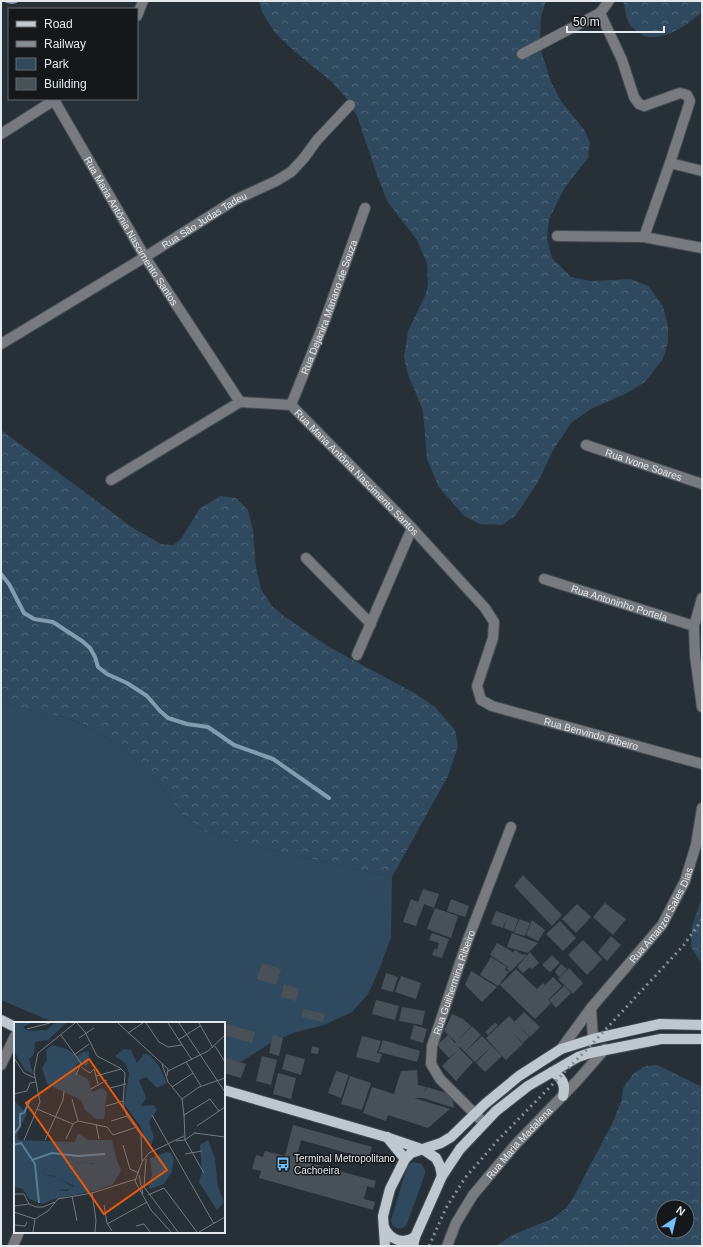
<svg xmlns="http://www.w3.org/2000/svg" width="703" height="1247" viewBox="0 0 703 1247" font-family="Arial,sans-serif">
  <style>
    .green { fill: #2f4a5e }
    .forest { fill: url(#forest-crowns); fill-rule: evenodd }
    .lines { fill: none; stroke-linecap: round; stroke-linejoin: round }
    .stream { stroke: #839cb0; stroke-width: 4 }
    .building { fill: #495158 }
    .minor-casing { stroke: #464d54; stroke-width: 12 }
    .major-casing { stroke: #464d54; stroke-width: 12 }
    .minor { stroke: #777b7f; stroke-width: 10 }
    .major { stroke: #c0c8cf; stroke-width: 10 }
    .rail { stroke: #868d92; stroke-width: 3; stroke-dasharray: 2 4; stroke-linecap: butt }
    .labels { text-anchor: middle; stroke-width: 3; stroke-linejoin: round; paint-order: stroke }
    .street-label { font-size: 10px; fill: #e3e8ec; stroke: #14181b }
    .poi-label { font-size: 10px; fill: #e3e8ec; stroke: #14181b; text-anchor: start }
    .inset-river { fill: none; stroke: #5a7c96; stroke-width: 2 }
    .inset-road { fill: none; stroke: #737a7f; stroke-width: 1 }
    .view { fill: #e8590c; fill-opacity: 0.15; stroke: #e8590c; stroke-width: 2 }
    .inset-edge { fill: none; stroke: #e3e8ec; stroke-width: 2 }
  </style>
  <defs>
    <pattern id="forest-crowns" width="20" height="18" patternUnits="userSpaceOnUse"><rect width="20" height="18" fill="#2f4a5e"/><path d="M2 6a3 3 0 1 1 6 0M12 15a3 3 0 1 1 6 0" fill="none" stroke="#4d6475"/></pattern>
  </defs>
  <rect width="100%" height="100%" fill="#283037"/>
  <g class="green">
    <path d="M1 700 21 708 63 717 83 724 120 746 154 776 180 813 206 832 254 846 392 877 391 937 379 970 368 994 352 1012 324 1025 293 1033 269 1044 242 1061 224 1066V1023H55L1 1000Z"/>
    <path d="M414 1162 421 1164 425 1170V1174L407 1224C401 1231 393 1230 391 1221L407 1167 410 1164Z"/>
  </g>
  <g class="forest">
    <path d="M259 1H546L541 17 540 37 542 54 551 82 561 101 585 131 590 143 588 158 565 187 549 219 547 239 552 258 571 277 591 281 631 279 648 286 663 306 668 326V342L663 359 645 382 627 393 591 409 571 423 552 452 538 482 516 515 502 525 479 524 463 515 439 487 427 459 423 411 407 372 404 357 408 331 425 296 428 285 427 264 417 240 387 201 377 175 357 116 348 100 332 82 294 51 275 33 262 12Z"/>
    <path d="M623 1H702V12C686 26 656 48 637 31 635 29 631 27 630 25 626 19 625 8 623 1Z"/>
    <path d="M1 430 133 528 161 544 173 545 181 539 200 508 221 496 236 498 248 510 253 530 256 568 261 589 272 606 284 616 329 647 416 694 435 707 455 730 458 746 448 776 392 877 254 846 206 832 180 813 154 776 120 746 83 724 63 717 21 708 1 700Z"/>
    <path d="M702 898V964L691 947 692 926Z"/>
    <path d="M657 1065 702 1087V1246H496L512 1235 552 1219 566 1208 574 1196 613 1122 622 1099 623 1088 634 1073 645 1066ZM663 1207H687V1231H663Z"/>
  </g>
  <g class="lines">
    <g class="stream">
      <path d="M7 1 12 2 16 1"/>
      <path d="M1 574 9 584 24 613 34 619 53 622 82 641 90 648 95 657 98 667 107 674 127 683 147 696 160 711 168 718 187 724 208 727 234 745 273 759 329 798"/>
    </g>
  </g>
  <g class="building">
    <path d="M523 875 562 915 552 926 514 886Z"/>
    <path d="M423 889 439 894 434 908 424 904 416 926 403 922 411 899 418 902Z"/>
    <path d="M451 899 469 906 465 917 447 911Z"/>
    <path d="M605 903 626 919 613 935 593 917Z"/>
    <path d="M577 904 591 917 576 933 562 919Z"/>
    <path d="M435 908 458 916 451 938 427 929Z"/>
    <path d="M496 911 518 919 514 932 504 928 507 918 503 928 491 924Z"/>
    <path d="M519 919 530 923 525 936 514 933Z"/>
    <path d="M532 920 545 930 538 941 526 935Z"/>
    <path d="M560 921 576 938 563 951 546 934Z"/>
    <path d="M432 933 449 939 442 958 432 955 435 948 437 950 439 943 429 940Z"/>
    <path d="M512 933 538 943 528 953 507 947Z"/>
    <path d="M611 936 621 945 607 961 598 952Z"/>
    <path d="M583 940 602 959 587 975 568 955Z"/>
    <path d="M497 943 513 952 515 950 523 955 525 954 527 955 510 972 507 969 508 967 490 955Z"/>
    <path d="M530 952 539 963 532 969 530 967 523 973 517 967Z"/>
    <path d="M552 955 560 963 550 972 542 965Z"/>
    <path d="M491 957 507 967 505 970 509 972 498 986 480 975Z"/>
    <path d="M262 963 281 969 276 985 257 979Z"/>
    <path d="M561 964 567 969 559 977 555 972Z"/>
    <path d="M569 968 583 983 573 994 558 979Z"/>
    <path d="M516 969 537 989 543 983 545 985 553 977 562 986 548 1000 551 1003 535 1019 500 985Z"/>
    <path d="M471 971 497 987 482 1002 465 985Z"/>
    <path d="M386 973 398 977 393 992 381 989Z"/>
    <path d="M401 976 421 983 416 999 395 992Z"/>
    <path d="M284 984 299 989 296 1001 281 997Z"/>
    <path d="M564 986 571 993 556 1008 549 1000Z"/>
    <path d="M376 1000 399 1006 395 1020 372 1014Z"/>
    <path d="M402 1007 425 1011 422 1025 399 1021Z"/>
    <path d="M303 1009 325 1014 323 1022 302 1017Z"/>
    <path d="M524 1012 540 1027 530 1037 514 1022Z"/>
    <path d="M452 1014 463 1019 471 1026 459 1039 472 1026 481 1035 465 1052 460 1047 459 1048 473 1062 456 1081 442 1066 457 1051 449 1058 437 1045 448 1035 455 1043 456 1042 444 1031Z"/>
    <path d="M509 1016 529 1037 523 1043 510 1030 523 1044 506 1060 486 1038Z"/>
    <path d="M495 1023 498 1025 488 1035 485 1032Z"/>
    <path d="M227 1024 255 1032 252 1043 224 1035Z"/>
    <path d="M414 1025 427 1029 423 1043 410 1039Z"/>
    <path d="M273 1035 283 1038 279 1056 269 1053Z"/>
    <path d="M362 1036 381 1041 377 1053 382 1054 379 1063 356 1057Z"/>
    <path d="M482 1036 492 1046 475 1062 465 1052Z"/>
    <path d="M383 1040 420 1051 417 1062 379 1052Z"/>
    <path d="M312 1046 319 1048 318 1054 311 1053Z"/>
    <path d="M492 1046 502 1056 485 1072 476 1063Z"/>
    <path d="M286 1054 305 1059 301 1075 282 1069Z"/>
    <path d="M262 1056 277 1060 271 1085 256 1081Z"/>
    <path d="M224 1057 246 1064 241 1078 224 1073Z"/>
    <path d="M417 1070 418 1085 426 1087 424 1093 427 1087 452 1095 454 1108 423 1098H414L450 1109 428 1128 388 1115 386 1121 363 1113 372 1087 394 1094 401 1071Z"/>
    <path d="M336 1071 349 1075 341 1098 328 1093Z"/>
    <path d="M278 1073 296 1078 291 1099 273 1094Z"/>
    <path d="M350 1076 371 1083 362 1110 341 1104Z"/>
    <path d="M293 1125 372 1147 368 1159 301 1140 296 1159 376 1181 374 1188 367 1186 364 1199 375 1202 373 1210 259 1178 261 1171 252 1169 256 1155 263 1157 265 1151 285 1156Z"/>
  </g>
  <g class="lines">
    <g class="minor-casing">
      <g id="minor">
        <path d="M600 13 622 60 634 97 639 104 644 106 680 93 687 95 690 101 670 163 644 237"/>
        <path d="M137 16 143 1"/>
        <path d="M522 54 600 13 609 1"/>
        <path id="s1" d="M54 100 145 257 240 402 291 405 412 528 485 608 494 622 493 638 477 686 481 700 492 706 702 764"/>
        <path d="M1 134 56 99"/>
        <path d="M670 163 702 171"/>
        <path d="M557 236 644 237 702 248"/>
        <path id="s2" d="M1 344 145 257 235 200 276 181 291 172 304 158 317 140 350 105"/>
        <path id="s3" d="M291 405 324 323 365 208"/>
        <path id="s4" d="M586 445 702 484"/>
        <path d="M111 480 240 402"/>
        <path d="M306 558 371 624"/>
        <path id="s5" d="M544 579 694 626"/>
        <path d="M702 598 694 626 695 656 702 707"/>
        <path d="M357 655 412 528"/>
        <path d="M591 1008 593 1039"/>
        <path id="s6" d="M561 1049 591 1008 662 925 685 881 696 845 702 808"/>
        <path d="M1 1065 15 1036"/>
        <path id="s7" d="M484 1123 440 1079 431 1064 432 1046 467 942 511 827"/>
        <path d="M13 1246 19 1232"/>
        <path id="s8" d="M447 1246 456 1223 473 1195 516 1144 576 1082 605 1049"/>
      </g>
    </g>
    <g class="major-casing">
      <g id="major">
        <path d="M1 1020 15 1027"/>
        <path d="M552 1072C562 1077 566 1085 563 1096"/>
        <path d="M224 1090 386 1137 424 1150 436 1158 440 1166 442 1176"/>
        <path d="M387 1137 405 1159"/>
        <path d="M384 1227C390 1240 403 1245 415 1237"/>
        <path d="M385 1246 383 1216 390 1189 405 1159 411 1153 441 1143 451 1137 485 1104 519 1076 561 1049 593 1039 660 1024 702 1025"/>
        <path d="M413 1246 415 1237 442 1176 460 1149 496 1111 528 1086 578 1057 590 1053 661 1039H702"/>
      </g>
    </g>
    <use href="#minor" class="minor"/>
    <use href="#major" class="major"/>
    <path class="rail" d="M429 1246 446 1208 465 1178 498 1140 592 1044 683 946 702 920"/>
  </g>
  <defs>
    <g id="bus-bare" transform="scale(1.08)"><path d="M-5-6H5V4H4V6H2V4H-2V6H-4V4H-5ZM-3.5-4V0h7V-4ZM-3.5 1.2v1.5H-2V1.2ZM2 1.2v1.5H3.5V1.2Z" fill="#76c0f7" stroke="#14181b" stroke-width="2.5" paint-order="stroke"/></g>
  </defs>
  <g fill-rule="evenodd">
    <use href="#bus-bare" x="283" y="1164"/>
  </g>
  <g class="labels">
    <g class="street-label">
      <text dy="4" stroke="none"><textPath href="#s2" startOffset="238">Rua São Judas Tadeu</textPath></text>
      <text dy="4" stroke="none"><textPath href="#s1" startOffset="152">Rua Maria Antônia Nascimento Santos</textPath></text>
      <text dy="4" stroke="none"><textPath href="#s3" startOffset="105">Rua Dejanira Mariano de Souza</textPath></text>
      <text dy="4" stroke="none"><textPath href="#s4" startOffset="61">Rua Ivone Soares</textPath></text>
      <text dy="4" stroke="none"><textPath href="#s1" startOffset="500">Rua Maria Antônia Nascimento Santos</textPath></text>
      <text dy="4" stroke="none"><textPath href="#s5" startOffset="79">Rua Antoninho Portela</textPath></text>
      <text dy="4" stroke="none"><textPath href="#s1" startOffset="900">Rua Benvindo Ribeiro</textPath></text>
      <text dy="4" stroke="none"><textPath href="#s6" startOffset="168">Rua Amanzor Sales Dias</textPath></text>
      <text dy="4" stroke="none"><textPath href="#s7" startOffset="165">Rua Guilhermina Ribeiro</textPath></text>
      <text dy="4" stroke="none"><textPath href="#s8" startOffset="127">Rua Maria Madalena</textPath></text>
    </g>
    <g class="poi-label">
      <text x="294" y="1162">Terminal Metropolitano<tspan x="294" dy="12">Cachoeira</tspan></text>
    </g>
  </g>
  <g transform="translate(14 1022)">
    <rect width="211" height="211" fill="#283037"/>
    <path d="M102 135 107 149 99 162 83 168 38 178 43 168 53 169 60 164 40 154 31 153 30 148 35 143 42 140 56 143 70 140 79 142Z" fill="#2f4a5e"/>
    <path d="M0 1H18L9 5 14 9 33 8 41 1H52L34 18 21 20 20 32 15 37 19 52 11 48 0 29ZM38 23 53 27 63 34 71 29 75 30 74 42 72 44 63 41 61 47 64 52 74 57 78 70 88 66 93 70 90 97H82L71 88 67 78 33 62 28 46 33 38 32 28ZM110 27 117 28 123 41 130 32 136 33 145 44 153 61 143 66 132 55 125 58 132 76 127 84 140 83 143 88 135 100 140 115 137 123 133 122 127 105 110 82 115 52 112 42 101 34ZM0 79 13 91 3 113 5 118 61 120 64 111 74 118H98L102 135 83 142 70 140 56 143 42 141 35 143 30 148 31 153 43 155 62 167 43 168 38 178 29 182 15 177 9 167 0 165ZM194 118 201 137 204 165 210 180 203 188 185 160 188 150 186 123ZM153 130 157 131 160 137 158 149 150 162 136 167 134 163 138 153 136 136Z" fill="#2f4a5e"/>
    <path class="inset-river" d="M0 112 6 104V92L10 91 16 78M0 123 7 121 21 142 25 181M18 138 38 131 64 134 91 132"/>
    <path class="inset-road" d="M63 1 71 10 83 34 106 46 111 51 109 82 113 94 127 113 128 139M104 1 154 47 153 54M132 1 145 20 154 25 168 23M154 1 178 38M165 1 211 70M185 1 199 26M13 7 36 1M114 11 129 1M47 13 67 41 62 53M65 16 80 6M164 18 186 4M201 24 211 40M60 33 75 22M0 36 10 51 21 56M172 40 187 64M148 42 154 60 168 77 170 93M67 45 76 51 80 47 84 62M154 49 194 29 211 13M82 54 107 47M158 65 179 51M96 66 112 62M77 67 93 58M0 72 13 69 16 61 22 60M58 77 64 99M168 77 185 65 211 56M92 84 109 79M23 87 59 102 64 99 93 105 99 113 123 105M138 93 200 202M170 93 196 77 205 89M97 99 113 94M82 102 85 117M183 104 211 85M181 111 211 115M52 117 59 102M10 118 26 80 20 50 24 31 61 1M31 118 49 78 50 69M171 118 190 151M171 118 182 110M162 119 171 118 170 92M109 123 116 147 125 151M171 132 188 129M132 137 130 165 164 210M125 153 129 172M78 171 82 198 81 210M0 172H10L15 182 22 185H29L41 180M134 173 150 166 183 210M58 174 63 199M90 183 93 201 98 209M0 184 15 182M0 190 21 197M93 202 133 180M1 203 11 204 13 200M122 204 130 202 136 210M19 210 21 197 34 189 44 177 78 171 122 157M157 210 137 188 121 159 128 140 135 131 170 114M185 210 211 195"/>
    <path class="view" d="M75 37 153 148 90 192 12 81Z"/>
    <rect width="211" height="211" class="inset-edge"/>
  </g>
  <rect width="703" height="1247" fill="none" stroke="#e3e8ec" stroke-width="4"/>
  <rect x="8" y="8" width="130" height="92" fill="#14181b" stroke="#676b6f"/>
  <rect x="16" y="21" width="20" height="6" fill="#c0c8cf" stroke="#676b6f"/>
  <text x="44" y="28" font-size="12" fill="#e3e8ec">Road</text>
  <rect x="16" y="41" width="20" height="6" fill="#868d92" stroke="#676b6f"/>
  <text x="44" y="48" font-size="12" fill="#e3e8ec">Railway</text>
  <rect x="16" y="58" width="20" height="12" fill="#2f4a5e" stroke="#676b6f"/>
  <text x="44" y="68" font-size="12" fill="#e3e8ec">Park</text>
  <rect x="16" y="78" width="20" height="12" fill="#495158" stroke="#676b6f"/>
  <text x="44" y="88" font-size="12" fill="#e3e8ec">Building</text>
  <g transform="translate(675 1219) rotate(35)"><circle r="19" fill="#14181b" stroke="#676b6f"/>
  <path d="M0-3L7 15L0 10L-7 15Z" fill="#76c0f7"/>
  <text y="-6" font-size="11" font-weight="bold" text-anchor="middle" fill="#e3e8ec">N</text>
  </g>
  <path d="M567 26v6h97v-6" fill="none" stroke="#e3e8ec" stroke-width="2"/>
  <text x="573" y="26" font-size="12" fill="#e3e8ec" stroke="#14181b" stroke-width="3" paint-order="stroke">50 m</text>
</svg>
